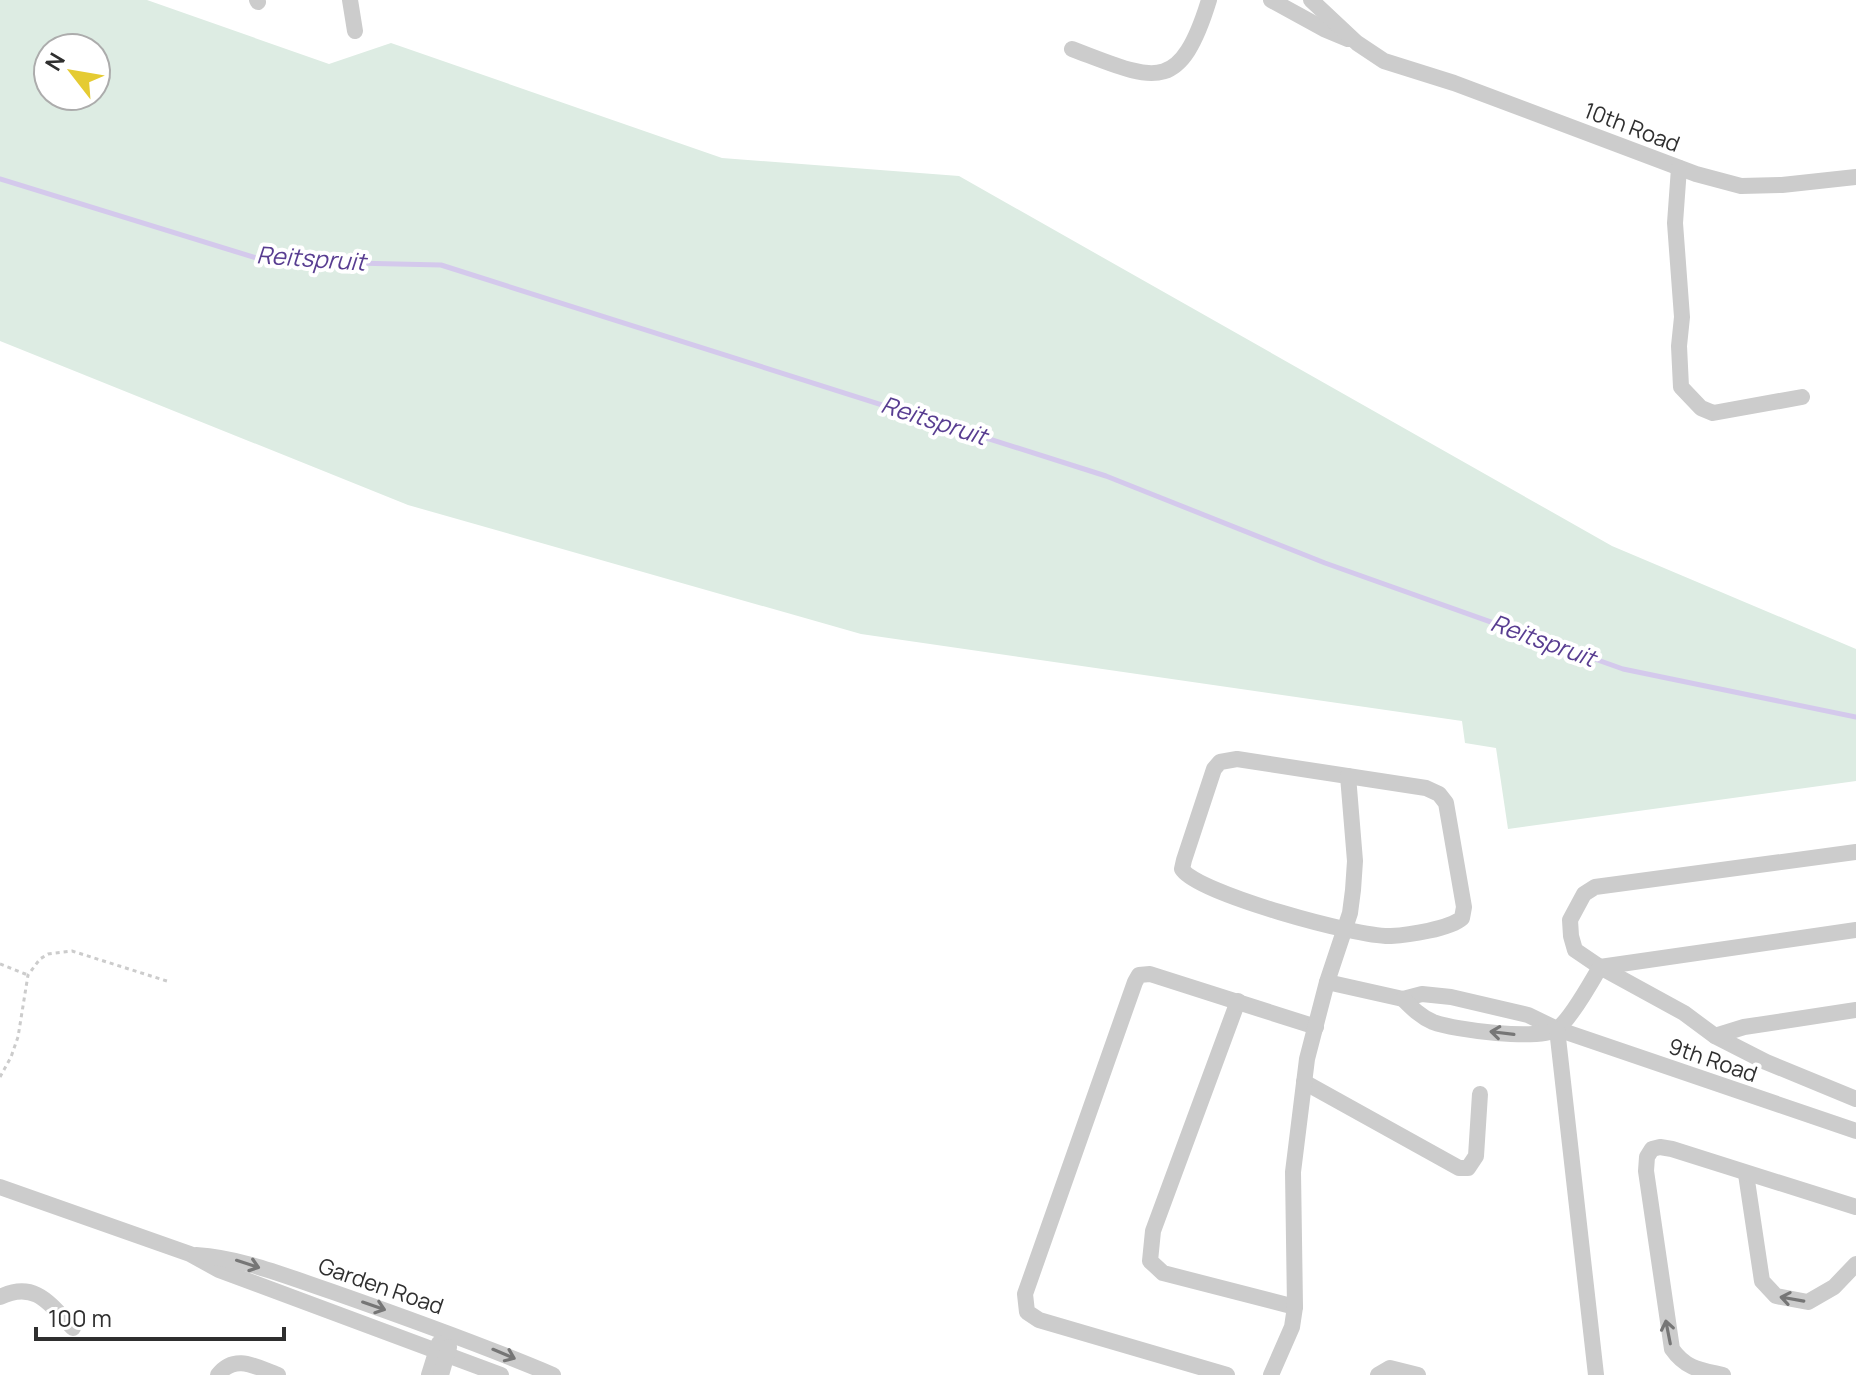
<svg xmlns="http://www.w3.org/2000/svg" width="1856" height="1375" viewBox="0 0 1856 1375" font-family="Manrope,sans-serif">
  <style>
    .green { fill: #ddece3; fill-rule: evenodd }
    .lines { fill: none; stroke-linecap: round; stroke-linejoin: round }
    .stream { stroke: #d4c9ec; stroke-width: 5 }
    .path { stroke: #ccc; stroke-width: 3; stroke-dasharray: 4 4; stroke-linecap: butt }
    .minor { stroke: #ccc; stroke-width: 16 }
    .oneway { stroke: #767676 }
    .labels { text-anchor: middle; stroke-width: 8; stroke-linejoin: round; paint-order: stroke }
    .street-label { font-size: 22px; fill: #2f2f2f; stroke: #fff }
    .water-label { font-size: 24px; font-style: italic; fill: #583d91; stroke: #fff }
  </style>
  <rect width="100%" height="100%" fill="#fff"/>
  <path class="green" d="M0 0H147L329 64 391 43 722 158 959 176 1612 546 1856 649V781L1508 829 1496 748 1465 743 1462 721 861 634 408 505 0 341ZM48 48H96V96H48Z"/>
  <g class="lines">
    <path class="stream" d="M0 179 266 261 441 265 1106 476 1325 563 1623 669 1856 717"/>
    <g class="path">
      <path d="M0 964 28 975"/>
      <path d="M0 1077 11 1057 18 1037 28 975 40 959 48 954 72 951 170 982"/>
    </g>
    <g class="minor">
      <path d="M257 0 258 2"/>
      <path d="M350 0 355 31"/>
      <path d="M1271 0 1324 29 1348 39"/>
      <path d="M1311 0 1357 43 1384 61 1454 83 1696 174 1741 186 1782 185 1856 177"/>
      <path d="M1072 49C1152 79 1179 98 1209 0"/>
      <path d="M1679 168 1675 223 1682 317 1679 346 1681 387 1701 408 1713 413 1802 397"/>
      <path d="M1237 759 1426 788 1439 794 1446 803 1464 907 1462 918C1450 929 1408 935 1391 936 1360 938 1196 893 1182 869L1184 860 1214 769 1220 762Z"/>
      <path d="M1856 852 1595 887 1584 894 1570 920 1571 936 1575 950 1600 967 1684 1013 1715 1036 1766 1062 1856 1099"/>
      <path d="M1327 982 1403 999 1422 994 1451 997 1528 1015 1557 1029 1856 1131"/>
      <path d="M1403 999C1412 1008 1421 1017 1433 1022 1454 1030 1539 1041 1557 1029 1570 1020 1592 981 1600 967L1856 930"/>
      <path d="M1238 1001 1153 1231 1150 1261 1163 1273 1295 1307"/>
      <path d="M1557 1029 1596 1375"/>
      <path d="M1715 1036 1744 1027 1856 1010"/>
      <path d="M1304 1082 1459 1168H1468L1476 1156 1480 1094"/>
      <path d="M1746 1174 1762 1281 1776 1296 1808 1302 1834 1287 1856 1264"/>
      <path d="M0 1187 190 1254 219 1270 501 1375"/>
      <path d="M196 1255C243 1258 288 1277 333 1292 407 1318 480 1344 553 1375"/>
      <path d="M0 1297C35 1280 50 1304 73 1328"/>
      <path d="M218 1375C235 1353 256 1367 278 1375"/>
      <path d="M429 1375 439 1343"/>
      <path d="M441 1375 449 1347"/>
      <path d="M1227 1375 1039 1320 1027 1312 1025 1294 1135 982 1139 975 1150 974 1316 1027"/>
      <path d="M1271 1375 1292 1327 1295 1307 1293 1172 1307 1059 1327 982 1350 913 1353 890 1355 861 1348 776"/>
      <path d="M1378 1375 1390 1368 1418 1375"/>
      <path d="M1723 1375C1701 1370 1686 1369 1672 1349L1646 1171 1647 1157 1652 1149 1660 1147 1672 1149 1856 1207"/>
    </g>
  </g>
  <defs><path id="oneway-shaft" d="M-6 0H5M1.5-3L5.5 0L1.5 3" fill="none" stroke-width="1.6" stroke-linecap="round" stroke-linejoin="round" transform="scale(2)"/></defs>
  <g class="oneway">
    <use href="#oneway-shaft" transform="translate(1502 1033) rotate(-173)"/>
    <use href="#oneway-shaft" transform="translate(248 1264) rotate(18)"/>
    <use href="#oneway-shaft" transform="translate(1792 1299) rotate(-170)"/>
    <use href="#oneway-shaft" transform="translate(374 1306) rotate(19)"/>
    <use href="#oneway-shaft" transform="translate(1668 1332) rotate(-101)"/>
    <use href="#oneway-shaft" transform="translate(504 1354) rotate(23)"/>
  </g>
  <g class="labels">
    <g class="street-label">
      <text transform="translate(1632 127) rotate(21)" y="8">10th Road</text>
      <text transform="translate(1713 1060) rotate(19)" y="8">9th Road</text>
      <text transform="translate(381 1286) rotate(19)" y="8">Garden Road</text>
    </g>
    <g class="water-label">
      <text transform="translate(311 259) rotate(4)" y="8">Reitspruit</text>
      <text transform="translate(934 421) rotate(18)" y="8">Reitspruit</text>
      <text transform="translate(1543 641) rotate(20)" y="8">Reitspruit</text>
    </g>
  </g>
  <g transform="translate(72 72) rotate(301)"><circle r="38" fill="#ffffff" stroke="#acacac" stroke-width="2"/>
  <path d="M0-6L14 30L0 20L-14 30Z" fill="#e5cb32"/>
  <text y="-12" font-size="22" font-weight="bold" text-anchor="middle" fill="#2f2f2f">N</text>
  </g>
  <path d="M36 1327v12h248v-12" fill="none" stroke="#2f2f2f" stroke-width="4"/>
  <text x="48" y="1327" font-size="24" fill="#2f2f2f" stroke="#ffffff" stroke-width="6" paint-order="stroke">100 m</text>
</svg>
